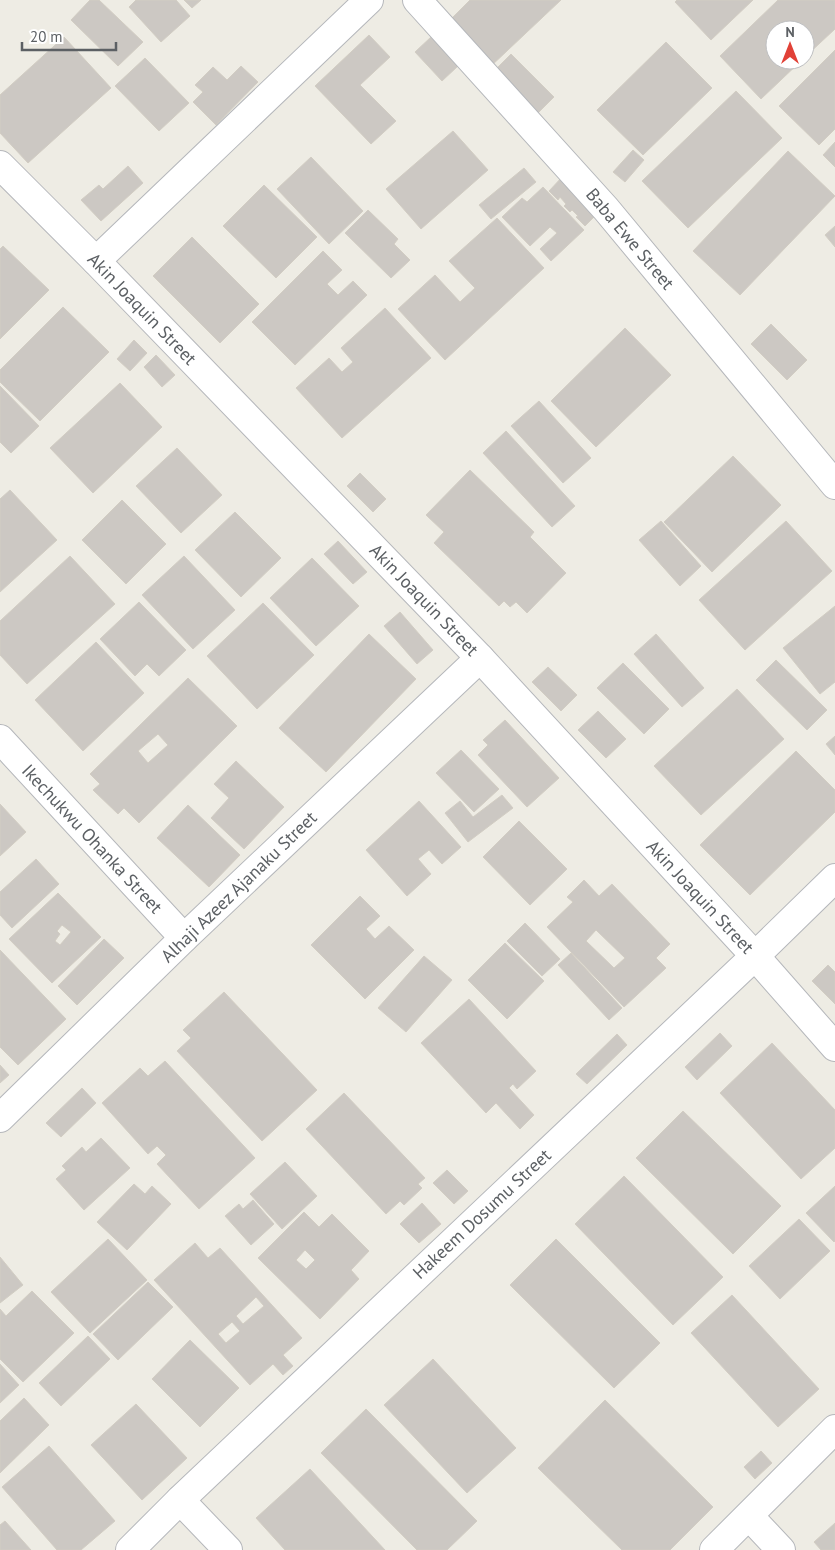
<svg xmlns="http://www.w3.org/2000/svg" width="835" height="1550" viewBox="0 0 835 1550" font-family="'PT Sans',sans-serif">
  <style>
    .building { fill: #ccc8c3; stroke: #d2cdc3; fill-rule: evenodd }
    .lines { fill: none; stroke-linecap: round; stroke-linejoin: round }
    .minor-casing { stroke: #b5b7bb; stroke-width: 30 }
    .minor { stroke: #fff; stroke-width: 28 }
    .labels { text-anchor: middle; stroke-width: 4; stroke-linejoin: round; paint-order: stroke }
    .street-label { font-size: 18px; fill: #5c6064; stroke: #fff }
  </style>
  <rect width="100%" height="100%" fill="#eeece4"/>
  <g class="building">
    <path d="M90 0H99L143 42 118 66 71 20Z"/>
    <path d="M136 0H176L190 16 161 42 129 7Z"/>
    <path d="M184 0H201L192 8Z"/>
    <path d="M470 0H561L490 67 447 23Z"/>
    <path d="M677 0H753L711 40 675 2Z"/>
    <path d="M778 0H835V29L805 57V30H775V60H802L761 99 720 56Z"/>
    <path d="M369 35 390 57 360 85 396 121 371 144 315 86Z"/>
    <path d="M64 37 111 88 28 163 0 133V95Z"/>
    <path d="M431 37 458 66 442 81 415 52Z"/>
    <path d="M666 42 712 88 643 155 597 110Z"/>
    <path d="M835 50V129L819 145 779 106Z"/>
    <path d="M511 54 554 97 538 113 495 70Z"/>
    <path d="M145 58 189 103 159 131 115 86Z"/>
    <path d="M241 66 258 82 216 125 193 102 203 92 195 85 213 67 227 80Z"/>
    <path d="M736 91 782 138 688 228 642 181Z"/>
    <path d="M453 131 488 170 421 229 386 189Z"/>
    <path d="M835 142V167L823 155Z"/>
    <path d="M633 150 644 160 625 182 613 172Z"/>
    <path d="M788 151 835 196 740 295 693 251Z"/>
    <path d="M311 157 363 211 329 244 277 189Z"/>
    <path d="M128 166 143 183 101 221 81 200 99 185 103 189Z"/>
    <path d="M524 168 536 182 491 219 479 205Z"/>
    <path d="M564 175 601 210 585 226 576 217 578 216 572 210 570 212 564 206 566 204 560 197 558 200 549 191Z"/>
    <path d="M264 185 317 237 276 278 223 226Z"/>
    <path d="M543 187 584 230 551 261 540 249 557 233 550 227 530 246 502 217 522 198 527 202Z"/>
    <path d="M368 210 398 239 394 244 410 260 391 278 345 233Z"/>
    <path d="M497 218 544 268 445 360 398 309 435 275 460 302 475 288 449 261Z"/>
    <path d="M835 226V247L825 235Z"/>
    <path d="M192 237 259 304 220 343 153 276Z"/>
    <path d="M3 246 49 290 0 339V249Z"/>
    <path d="M323 251 342 270 327 284 338 295 353 281 367 295 295 365 252 322Z"/>
    <path d="M63 307 109 352 40 421 0 382V370Z"/>
    <path d="M385 308 431 358 342 438 296 388 329 358 342 372 353 362 341 348Z"/>
    <path d="M771 324 807 360 787 380 751 344Z"/>
    <path d="M625 328 671 375 596 447 551 401Z"/>
    <path d="M134 340 147 353 130 371 117 359Z"/>
    <path d="M156 355 175 375 162 387 144 367Z"/>
    <path d="M120 383 162 427 93 493 50 448Z"/>
    <path d="M0 386 39 426 11 453 0 442Z"/>
    <path d="M539 401 591 458 563 483 511 426Z"/>
    <path d="M506 431 575 506 552 527 483 453Z"/>
    <path d="M177 448 222 495 181 533 136 486Z"/>
    <path d="M733 456 781 505 712 572 664 522Z"/>
    <path d="M470 470 534 532 530 537 566 573 527 613 516 602 510 607 504 601 499 606 434 543 444 532 426 515Z"/>
    <path d="M360 473 386 499 373 512 347 486Z"/>
    <path d="M10 490 57 540 0 592V499Z"/>
    <path d="M122 500 166 544 126 584 82 540Z"/>
    <path d="M235 512 281 558 241 597 195 550Z"/>
    <path d="M661 521 701 566 680 586 639 540Z"/>
    <path d="M786 521 832 571 745 650 699 600Z"/>
    <path d="M338 541 367 572 353 584 324 554Z"/>
    <path d="M70 556 115 604 27 684 0 655V621Z"/>
    <path d="M184 556 235 610 193 649 142 595Z"/>
    <path d="M312 558 359 606 316 646 270 598Z"/>
    <path d="M139 602 186 650 159 676 147 664 135 676 100 639Z"/>
    <path d="M263 603 314 655 257 709 207 656Z"/>
    <path d="M835 606V682L820 694 783 648Z"/>
    <path d="M400 612 433 650 417 664 384 626Z"/>
    <path d="M369 634 416 679 326 772 279 728Z"/>
    <path d="M656 634 704 688 682 707 634 654Z"/>
    <path d="M96 642 144 693 83 751 35 700Z"/>
    <path d="M776 660 827 710 807 730 756 680Z"/>
    <path d="M623 663 669 709 644 734 597 688Z"/>
    <path d="M548 667 577 695 561 711 532 682Z"/>
    <path d="M188 678 237 726 139 823 124 808 118 814 93 790 100 784 90 774ZM158 734 168 745 148 763 138 751Z"/>
    <path d="M737 689 784 739 701 815 654 766Z"/>
    <path d="M598 711 626 739 606 758 578 730Z"/>
    <path d="M505 720 559 778 527 807 478 755 488 745 483 740Z"/>
    <path d="M835 736V755L826 744Z"/>
    <path d="M461 750 499 789 474 812 436 773Z"/>
    <path d="M796 751 835 790V812L750 895 700 845Z"/>
    <path d="M236 761 284 807 244 849 211 818 229 798 214 784Z"/>
    <path d="M502 795 513 808 468 842 445 813 460 801 473 817Z"/>
    <path d="M419 801 461 847 442 864 429 850 418 859 431 874 407 896 366 850Z"/>
    <path d="M0 804 26 832 0 856Z"/>
    <path d="M188 805 240 855 209 887 157 838Z"/>
    <path d="M519 821 567 869 530 905 483 857Z"/>
    <path d="M36 859 59 884 12 928 0 915V892Z"/>
    <path d="M584 880 599 896 612 884 670 944 656 958 666 968 624 1007 547 927 573 902 567 897ZM596 930 625 958 614 968 586 941Z"/>
    <path d="M58 893 101 937 52 983 9 939ZM62 925 71 932 60 945 55 941 60 934 57 931Z"/>
    <path d="M360 896 380 916 366 929 375 939 389 926 414 950 365 999 311 945Z"/>
    <path d="M525 923 560 959 542 976 507 941Z"/>
    <path d="M104 939 124 958 77 1005 58 986Z"/>
    <path d="M505 943 544 981 507 1019 468 980Z"/>
    <path d="M0 950 66 1019 18 1065 0 1047Z"/>
    <path d="M571 953 622 1008 609 1020 558 965Z"/>
    <path d="M424 956 452 980 406 1032 378 1008Z"/>
    <path d="M828 965 835 972V1004L812 981Z"/>
    <path d="M224 992 317 1090 262 1141 177 1051 191 1038 183 1030Z"/>
    <path d="M469 999 536 1071 517 1089 513 1084 509 1088 534 1115 520 1129 496 1103 486 1113 421 1043Z"/>
    <path d="M720 1033 732 1046 697 1080 685 1067Z"/>
    <path d="M617 1034 627 1045 587 1084 576 1074Z"/>
    <path d="M772 1043 835 1110V1148L801 1179 720 1093Z"/>
    <path d="M165 1061 255 1158 199 1209 157 1164 166 1155 157 1146 148 1154 102 1103 140 1068 148 1076Z"/>
    <path d="M0 1065 9 1075 0 1083Z"/>
    <path d="M82 1088 96 1103 61 1137 46 1123Z"/>
    <path d="M344 1093 425 1178 418 1184 422 1188 404 1205 400 1201 386 1214 306 1129Z"/>
    <path d="M683 1111 781 1206 733 1254 636 1158Z"/>
    <path d="M101 1138 130 1168 84 1210 56 1179 66 1170 62 1166 82 1147 86 1152Z"/>
    <path d="M285 1162 317 1196 282 1229 250 1194Z"/>
    <path d="M447 1170 468 1191 454 1204 433 1183Z"/>
    <path d="M624 1176 723 1277 673 1325 575 1224Z"/>
    <path d="M134 1184 145 1194 152 1186 171 1204 127 1250 97 1222Z"/>
    <path d="M835 1186V1241L834 1242 806 1213Z"/>
    <path d="M253 1200 274 1224 251 1245 225 1216 239 1204 243 1209Z"/>
    <path d="M422 1203 441 1224 419 1243 400 1224Z"/>
    <path d="M304 1212 319 1227 332 1214 369 1251 351 1270 359 1279 320 1319 258 1258ZM305 1250 315 1260 306 1269 296 1260Z"/>
    <path d="M799 1219 830 1251 780 1299 749 1266Z"/>
    <path d="M108 1239 147 1280 90 1333 51 1292Z"/>
    <path d="M556 1239 660 1343 614 1388 510 1285Z"/>
    <path d="M195 1243 208 1258 220 1248 302 1338 283 1355 293 1366 283 1375 273 1364 250 1385 154 1280ZM256 1297 264 1306 243 1324 236 1316ZM232 1322 240 1331 226 1343 218 1334Z"/>
    <path d="M0 1257 23 1285 0 1303Z"/>
    <path d="M148 1282 173 1307 118 1360 93 1334Z"/>
    <path d="M32 1291 74 1333 23 1382 0 1359V1309L6 1316Z"/>
    <path d="M732 1295 819 1389 778 1427 691 1333Z"/>
    <path d="M88 1336 110 1359 61 1406 39 1383Z"/>
    <path d="M190 1340 239 1388 200 1427 152 1379Z"/>
    <path d="M433 1359 516 1448 467 1493 384 1405Z"/>
    <path d="M0 1364 19 1385 0 1403Z"/>
    <path d="M24 1398 49 1425 0 1473V1421Z"/>
    <path d="M605 1400 713 1507 670 1550H622L538 1468Z"/>
    <path d="M136 1404 187 1458 142 1500 91 1445Z"/>
    <path d="M366 1409 477 1521 447 1550H417L321 1453Z"/>
    <path d="M49 1446 115 1521 81 1550H57L2 1487Z"/>
    <path d="M761 1451 772 1463 755 1479 744 1467Z"/>
    <path d="M310 1469 385 1550H285L256 1518Z"/>
    <path d="M5 1521 31 1550H0V1525Z"/>
    <path d="M835 1523V1550H821L814 1542Z"/>
  </g>
  <g class="lines">
    <g class="minor-casing">
      <g id="minor">
        <path d="M417 0 606 209 835 485"/>
        <path d="M0 165 96 261 480 658 755 956 835 1047"/>
        <path d="M96 261 369 0"/>
        <path d="M0 739 184 938"/>
        <path d="M0 1118 184 938 480 658"/>
        <path d="M180 1500 228 1550"/>
        <path d="M749 1516 781 1550"/>
        <path d="M130 1550 180 1500 755 956 835 878"/>
        <path d="M714 1550 835 1429"/>
      </g>
    </g>
    <use href="#minor" class="minor"/>
  </g>
  <g class="labels">
    <g class="street-label">
      <text transform="translate(630 239) rotate(50)" y="6">Baba Ewe Street</text>
      <text transform="translate(142 309) rotate(46)" y="6">Akin Joaquin Street</text>
      <text transform="translate(424 600) rotate(46)" y="6">Akin Joaquin Street</text>
      <text transform="translate(92 839) rotate(47)" y="6">Ikechukwu Ohanka Street</text>
      <text transform="translate(239 887) rotate(-44)" y="6">Alhaji Azeez Ajanaku Street</text>
      <text transform="translate(700 897) rotate(47)" y="6">Akin Joaquin Street</text>
      <text transform="translate(482 1214) rotate(-43)" y="6">Hakeem Dosumu Street</text>
    </g>
  </g>
  <g transform="translate(790 45)"><circle r="24" fill="#ffffff" stroke="#bebfc1"/>
  <path d="M0-4L9 19L0 12L-9 19Z" fill="#e14137"/>
  <text y="-8" font-size="14" font-weight="bold" text-anchor="middle" fill="#5c6064">N</text>
  </g>
  <path d="M22 42v8h94v-8" fill="none" stroke="#5c6064" stroke-width="2.5"/>
  <text x="30" y="42" font-size="15" fill="#5c6064" stroke="#ffffff" stroke-width="4" paint-order="stroke">20 m</text>
</svg>
